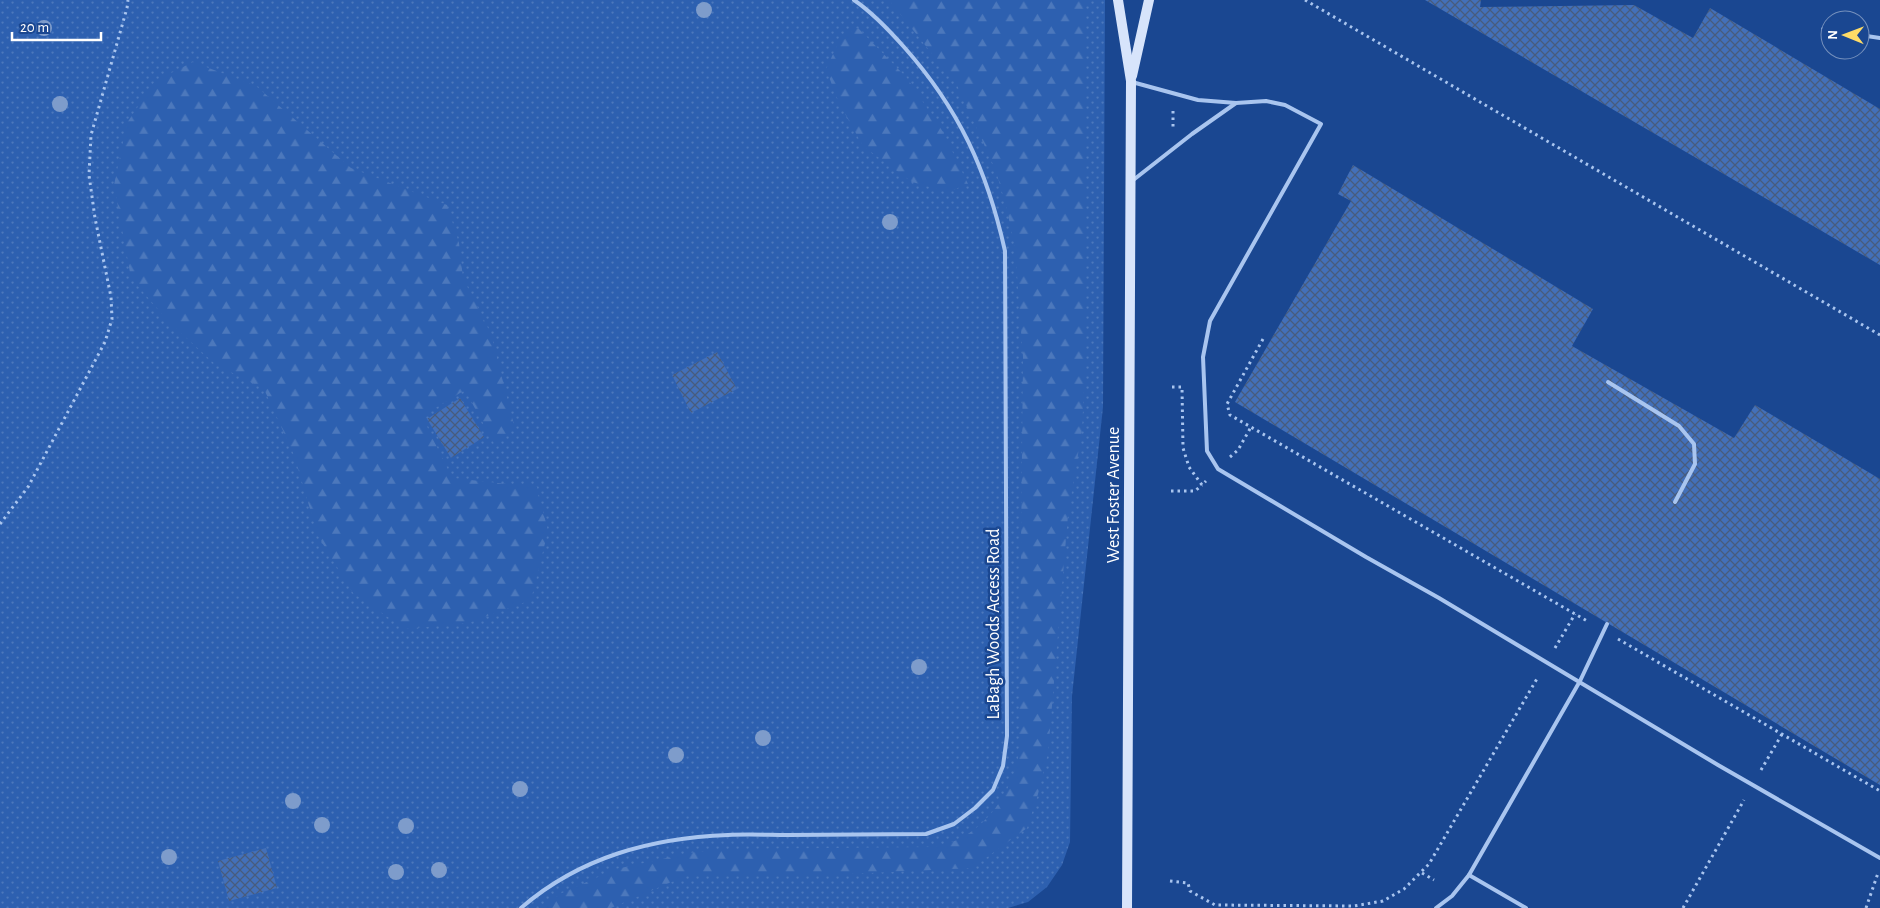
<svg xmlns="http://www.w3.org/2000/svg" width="1880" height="908" viewBox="0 0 1880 908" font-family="'Alegreya Sans',sans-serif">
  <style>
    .grass { fill: url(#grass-dots) }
    .forest { fill: url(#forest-firs) }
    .building { fill: url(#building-cross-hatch) }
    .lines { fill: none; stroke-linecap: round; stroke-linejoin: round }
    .path { stroke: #a9c5ef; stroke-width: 3; stroke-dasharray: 2.5 4; stroke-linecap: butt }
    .lane { stroke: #a9c5ef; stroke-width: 4 }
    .secondary { stroke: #d7e4fb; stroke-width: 10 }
    .tree { fill: #7e9ccb }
    .labels { text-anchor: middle; stroke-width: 5; stroke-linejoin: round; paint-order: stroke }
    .street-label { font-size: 18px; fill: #fff; stroke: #1a4791 }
  </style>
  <defs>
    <pattern id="grass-dots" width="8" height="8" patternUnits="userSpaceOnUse" patternTransform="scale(1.25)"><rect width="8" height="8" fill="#2d60b0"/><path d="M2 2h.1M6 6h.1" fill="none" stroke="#4c78bc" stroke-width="1.8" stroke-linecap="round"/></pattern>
    <pattern id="forest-firs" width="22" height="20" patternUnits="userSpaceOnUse" patternTransform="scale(1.25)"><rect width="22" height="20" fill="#2d60b0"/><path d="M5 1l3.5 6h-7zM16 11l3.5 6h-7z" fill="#4c78bc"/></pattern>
    <pattern id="building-cross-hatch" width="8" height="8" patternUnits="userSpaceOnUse" patternTransform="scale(1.25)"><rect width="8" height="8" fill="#4370b9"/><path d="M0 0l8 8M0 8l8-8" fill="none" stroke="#485c7d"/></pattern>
  </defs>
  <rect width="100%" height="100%" fill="#1a4791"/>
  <path class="grass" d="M0 0H1105L1103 407 1072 696 1070 842 1062 865 1047 887 1028 902 1008 908H0Z"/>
  <g class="forest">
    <path d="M889 0H1086L1085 370 1082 430 1068 515 1048 753 1038 794 1027 828 972 868 849 874H690L611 908H540L562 893 616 869 695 852 734 849 935 847C942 844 950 843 957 840 988 826 1011 792 1018 759 1019 752 1019 744 1019 736L1023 357 1015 247 1006 206 996 171 957 85Z"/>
    <path d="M858 28 907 78 943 132 968 184 948 192 912 182 863 146 839 103 826 69 841 37Z"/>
    <path d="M193 62 256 86 351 168 447 205 459 243 463 278 491 334 514 425 496 447 465 390 422 416 452 478 537 487 548 531 531 600 468 623 405 629 353 593 318 536 294 455 264 389 215 364 169 322 131 278 114 185 127 123 155 81Z"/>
  </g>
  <g class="building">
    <path d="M1425 0H1481L1480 7 1634 5 1693 38 1710 8 1880 109V265Z"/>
    <path d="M1353 165 1593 309 1572 346 1734 438 1755 405 1880 479V785L1235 402 1351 201 1338 194Z"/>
    <path d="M717 352 737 389 691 413 672 375Z"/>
    <path d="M460 398 484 437 451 458 427 419Z"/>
    <path d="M266 848 277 888 229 901 218 861Z"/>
  </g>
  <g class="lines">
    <g class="path">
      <path d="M1305 0 1880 335"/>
      <path d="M1173 111V127"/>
      <path d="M1263 339 1227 404 1230 415 1589 622"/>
      <path d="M1172 387H1182L1183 448 1189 467 1202 485 1206 481"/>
      <path d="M1230 457 1238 450 1251 427"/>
      <path d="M1171 491H1195L1202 485"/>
      <path d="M0 524 28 487 105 342 112 319 111 297 95 218 89 175 91 135 127 8 128 0"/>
      <path d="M1618 639 1880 791"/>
      <path d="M1555 648 1575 614"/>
      <path d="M1761 770 1782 734"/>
      <path d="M1422 873 1434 880"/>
      <path d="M1170 881 1188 883 1190 891 1215 905 1354 906 1383 901 1404 889 1429 864 1538 677"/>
      <path d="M1683 908 1744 800"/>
      <path d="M1866 908 1878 873"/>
    </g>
    <g class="lane">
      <path d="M1823 29 1830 30"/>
      <path d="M1860 35 1880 38"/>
      <path d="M1132 82 1198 100 1236 103 1266 101 1285 105 1321 124 1210 321 1203 357 1207 451 1218 469 1366 557 1439 598 1718 765 1880 858"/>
      <path d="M1132 181 1192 134 1236 103"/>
      <path d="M1608 382 1679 426 1694 444 1695 464 1675 502"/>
      <path d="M1469 875 1526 908"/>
      <path d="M521 908C580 857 651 838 728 835 748 834 769 835 789 835 835 835 880 834 926 834L954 824 975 808 993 790 1003 766 1007 736 1005 251C987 170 959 109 904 47 889 30 873 13 854 0"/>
      <path d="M1436 908 1452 896 1469 875 1580 681 1607 624"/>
    </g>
    <g class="secondary">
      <path d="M1118 0 1131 81 1127 908"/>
      <path d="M1132 76 1149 0"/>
    </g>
  </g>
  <g class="tree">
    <circle cx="704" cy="10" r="8"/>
    <circle cx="44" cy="28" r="8"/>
    <circle cx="60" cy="104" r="8"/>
    <circle cx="890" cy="222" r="8"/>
    <circle cx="919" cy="667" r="8"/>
    <circle cx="763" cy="738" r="8"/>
    <circle cx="676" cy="755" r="8"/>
    <circle cx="520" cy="789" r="8"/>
    <circle cx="293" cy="801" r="8"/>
    <circle cx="322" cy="825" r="8"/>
    <circle cx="406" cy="826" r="8"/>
    <circle cx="169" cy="857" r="8"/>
    <circle cx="439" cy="870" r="8"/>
    <circle cx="396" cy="872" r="8"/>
  </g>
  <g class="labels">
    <g class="street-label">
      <text transform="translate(1113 495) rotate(-90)" y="6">West Foster Avenue</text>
      <text transform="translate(993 624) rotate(-90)" y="6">LaBagh Woods Access Road</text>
    </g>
  </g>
  <g transform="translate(1845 35) rotate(271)"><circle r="24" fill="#1a4791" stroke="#7691bd"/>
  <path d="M0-4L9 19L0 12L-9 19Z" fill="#ffdc67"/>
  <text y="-8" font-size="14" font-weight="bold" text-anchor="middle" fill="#ffffff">N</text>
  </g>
  <path d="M12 32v8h89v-8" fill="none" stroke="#ffffff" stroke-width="2.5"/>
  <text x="20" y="32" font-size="15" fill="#ffffff" stroke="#1a4791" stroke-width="4" paint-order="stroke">20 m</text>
</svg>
